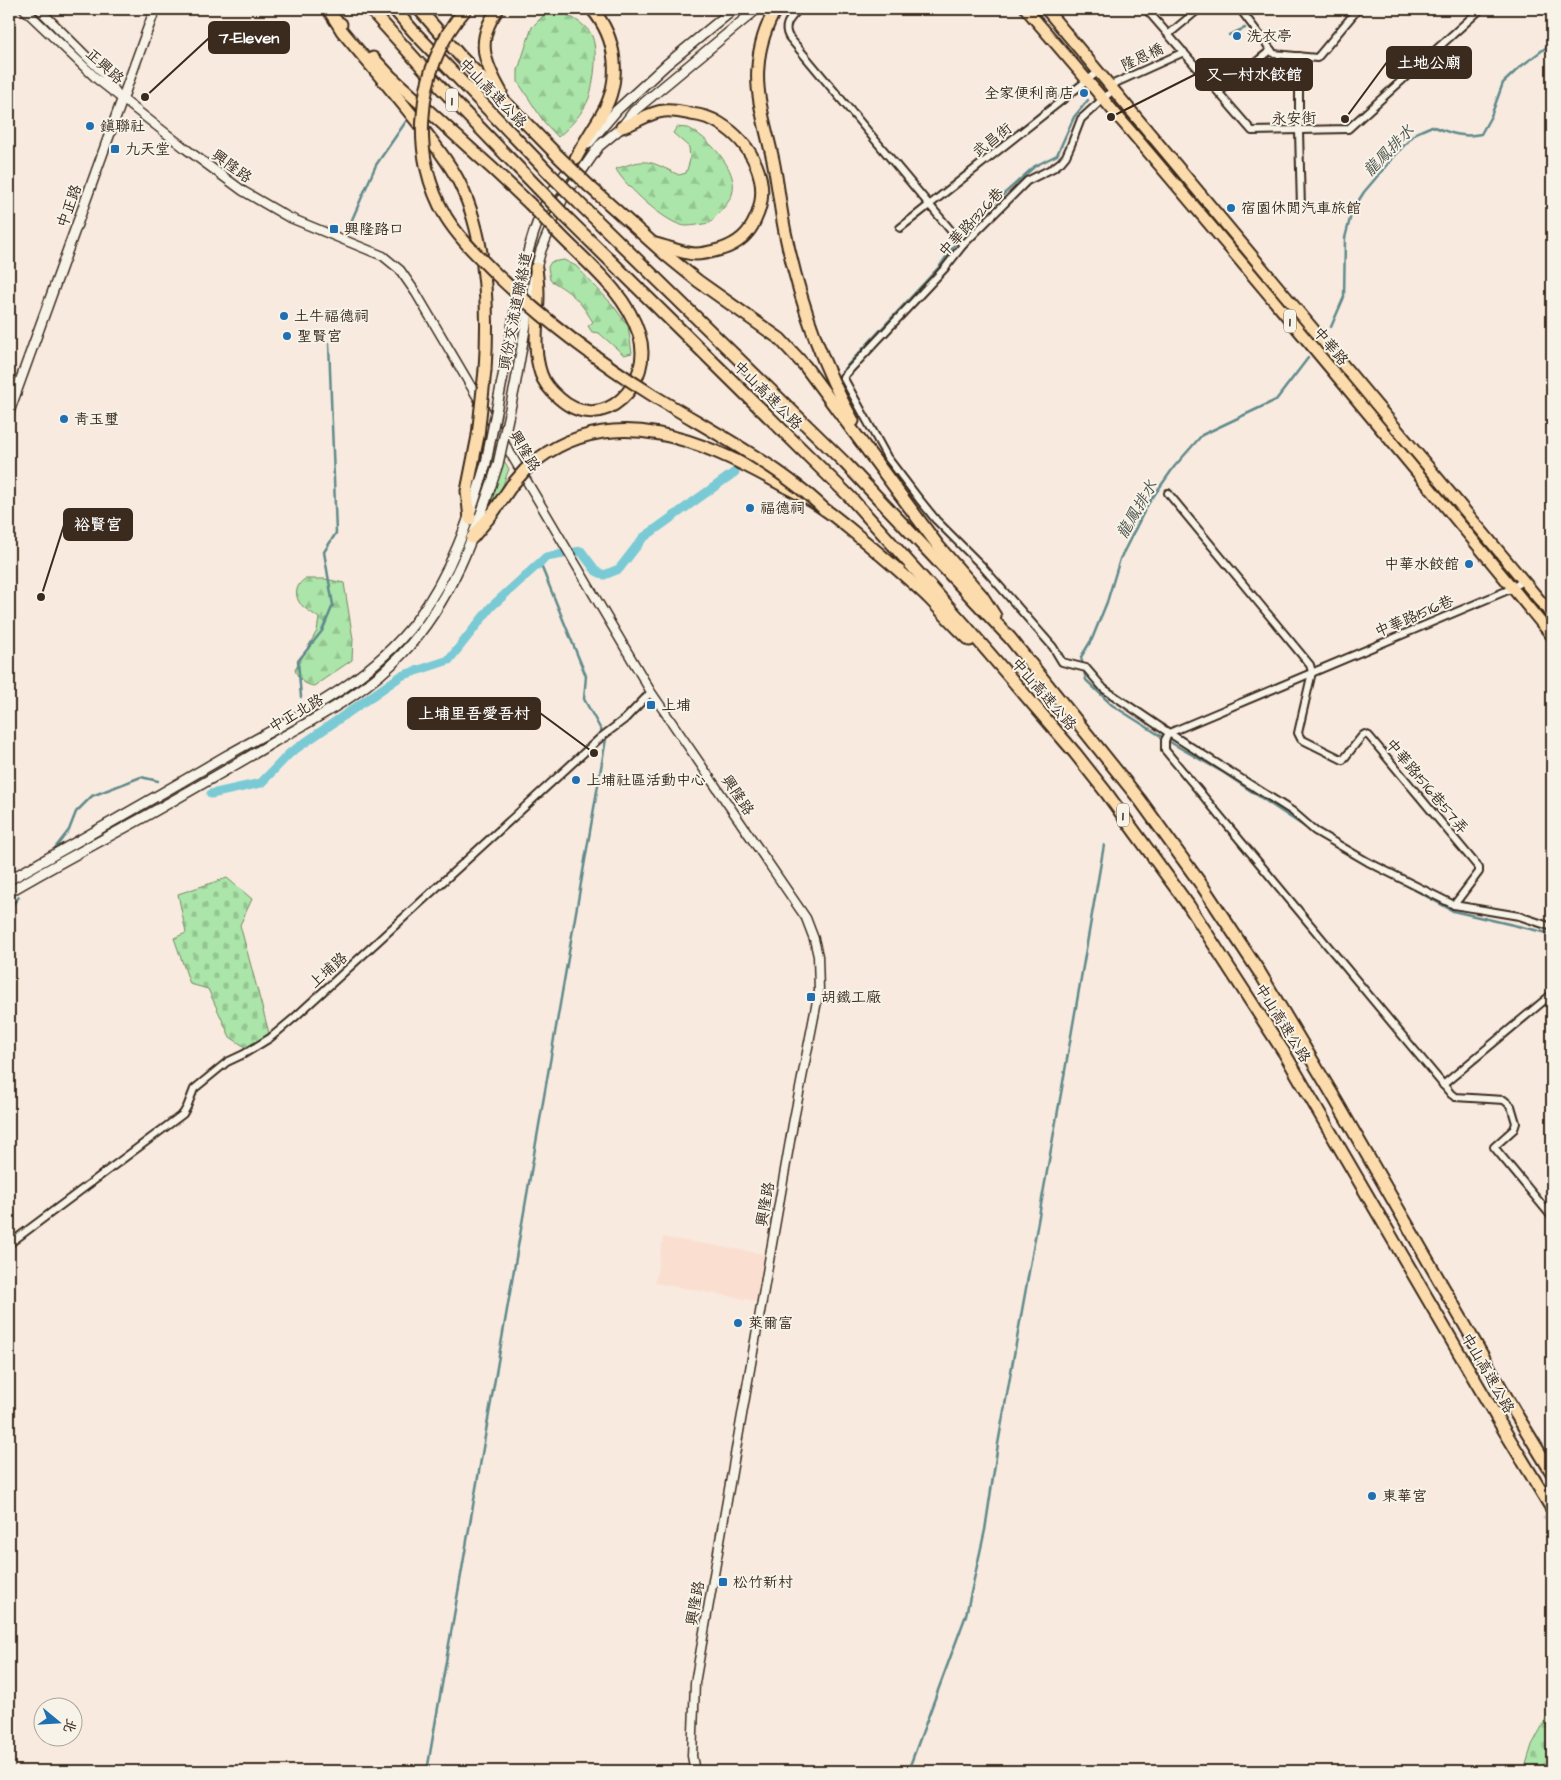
<svg xmlns="http://www.w3.org/2000/svg" width="1561" height="1780" viewBox="0 0 1561 1780" font-family="'Architects Daughter','LXGW WenKai TC',sans-serif">
  <style>
    .built { fill: #fadfd1 }
    .forest { fill: url(#forest-firs); stroke: #738864 }
    .cemetery { fill: url(#cemetery-stones); stroke: #738864 }
    .pitch { fill: #abe5a9; stroke: #738864 }
    .lines { fill: none; stroke-linecap: round; stroke-linejoin: round }
    .stream { stroke: #618a8c; stroke-width: 2.5 }
    .canal { stroke: #7acad5; stroke-width: 9 }
    .minor-tunnel { stroke: #d2c4b8; stroke-width: 6; stroke-dasharray: 6 3; stroke-linecap: butt }
    .minor-casing { stroke: #3b2a1e; stroke-width: 10 }
    .tertiary-casing { stroke: #3b2a1e; stroke-width: 11 }
    .secondary-casing { stroke: #3b2a1e; stroke-width: 12 }
    .primary-casing { stroke: #3b2a1e; stroke-width: 14 }
    .motorway-casing { stroke: #3b2a1e; stroke-width: 15 }
    .minor { stroke: #f7f3e8; stroke-width: 6 }
    .tertiary { stroke: #f7f3e8; stroke-width: 8 }
    .secondary { stroke: #f7f3e8; stroke-width: 9 }
    .primary { stroke: #fcdcac; stroke-width: 10 }
    .motorway { stroke: #fcdcac; stroke-width: 11 }
    .secondary-bridge-casing { stroke: #3b2a1e; stroke-width: 12; stroke-linecap: butt }
    .motorway-bridge-casing { stroke: #3b2a1e; stroke-width: 15; stroke-linecap: butt }
    .secondary-bridge { stroke: #f7f3e8; stroke-width: 9 }
    .motorway-bridge { stroke: #fcdcac; stroke-width: 11 }
    .poi-dot { fill: #1f6fb2; stroke: #f7f3e8; stroke-width: 2 }
    .labels { text-anchor: middle; stroke-width: 4; stroke-linejoin: round; paint-order: stroke }
    .shield { fill: #f7f3e8; stroke: #73665b; stroke-width: 1 }
    .shield-label { font-size: 14px; font-weight: bold; fill: #3b2a1e }
    .poi-label { font-size: 15px; fill: #3b2a1e; stroke: #f7f3e8; text-anchor: start }
    .street-label { font-size: 15px; fill: #3b2a1e; stroke: #f7f3e8 }
    .water-label { font-size: 16px; font-style: italic; fill: #4b524c; stroke: #f7f3e8 }
    .leader { fill: none; stroke: #3b2a1e; stroke-width: 2 }
    .callout-dot { fill: #3b2a1e; stroke: #f7f3e8; stroke-width: 2 }
    .callout { fill: #3b2a1e; stroke: #3b2a1e; stroke-width: 2 }
    .callout-label { font-size: 16px; text-anchor: middle; font-weight: bold; fill: #fff }
  </style>
  <defs>
    <pattern id="forest-firs" width="22" height="20" patternUnits="userSpaceOnUse" patternTransform="scale(1.25)"><rect width="22" height="20" fill="#abe5a9"/><path d="M5 1l3.5 6h-7zM16 11l3.5 6h-7z" fill="#94c591"/></pattern>
    <pattern id="cemetery-stones" width="16" height="16" patternUnits="userSpaceOnUse" patternTransform="scale(1.25)"><rect width="16" height="16" fill="#abe5a9"/><path d="M2 7V4a2 2 0 0 1 4 0v3zM10 15v-3a2 2 0 0 1 4 0v3z" fill="#94c591"/></pattern>
  </defs>
  <rect width="100%" height="100%" fill="#f8eade"/>
  <filter id="ink" filterUnits="userSpaceOnUse"><feTurbulence type="fractalNoise" baseFrequency=".02" numOctaves="2"/><feDisplacementMap in="SourceGraphic" scale="10" xChannelSelector="R" yChannelSelector="G"/><feConvolveMatrix kernelMatrix="1 2 1 2 8 2 1 2 1" color-interpolation-filters="sRGB"/></filter>
  <g filter="url(#ink)">
    <path class="built" d="M663 1237 765 1254 757 1301 655 1283Z"/>
    <g class="forest">
      <path d="M564 13C573 18 586 25 591 34 599 49 594 82 589 98 583 113 570 127 558 137L544 122 518 82V70L532 27 545 14Z"/>
      <path d="M677 127C682 128 688 127 692 130 711 141 744 175 730 199 725 208 716 215 710 223 702 224 693 226 686 226 667 225 624 185 616 169 648 157 649 161 679 175L686 173 690 160 689 147 673 133Z"/>
      <path d="M564 260 576 266 612 304 628 326 632 353 624 355 599 333 592 332 588 326 593 322C578 298 573 294 550 280L548 267 551 262Z"/>
      <path d="M305 579H325L344 583 353 639 352 660 314 686C305 685 298 679 295 670L317 631 319 618C314 614 303 608 299 602 294 593 297 584 305 579Z"/>
    </g>
    <g class="cemetery">
      <path d="M227 878 252 899 240 925 269 1033 248 1049 230 1037 208 989 190 984 174 938 186 933 178 894Z"/>
      <path d="M1552 1708V1771H1524L1532 1745Z"/>
    </g>
    <path class="pitch" d="M477 416 509 469 488 525 463 490Z"/>
    <g class="lines">
      <g class="stream">
        <path d="M1229 35 1245 28"/>
        <path d="M347 231 376 165 407 120"/>
        <path d="M1331 327 1344 297 1345 238 1352 211 1364 192 1398 152 1416 133 1432 126C1450 133 1462 138 1481 134L1491 116 1503 83 1520 67 1552 43"/>
        <path d="M1308 358 1276 400 1202 435 1174 467 1148 504 1120 559 1107 602 1092 639 1081 657 1086 680 1112 705 1175 745 1224 773 1314 833"/>
        <path d="M844 369 940 266 966 228 1035 166 1057 155 1074 117 1088 100"/>
        <path d="M301 697 298 661 322 631 333 605 324 552 336 533 329 343"/>
        <path d="M55 848 69 830 76 812 92 796 141 777 158 781"/>
        <path d="M1395 879 1453 911 1552 934"/>
        <path d="M9 909 19 897"/>
        <path d="M427 1771 606 739 584 699 586 676 540 563"/>
        <path d="M908 1771 966 1615 985 1530 998 1444 1062 1088 1104 845"/>
      </g>
      <path class="canal" d="M211 794 261 783 290 753 401 676 449 660 491 607 546 557 581 551 596 571 604 575 619 569 643 538 735 472"/>
      <path class="minor-tunnel" d="M1545 1520 1552 1507"/>
      <g class="minor-casing">
        <g id="minor">
          <path d="M799 9C791 18 782 25 789 37L963 245"/>
          <path d="M1146 9 1252 131 1348 129 1481 9"/>
          <path d="M1240 9 1274 54 1317 58 1358 9"/>
          <path d="M1548 9 1552 12"/>
          <path d="M1169 34 1199 9"/>
          <path d="M1299 56V131L1301 208"/>
          <path d="M1111 85 1184 52"/>
          <path d="M1114 89 1081 119 1071 145 1066 156 1061 162 1053 168 1027 181 963 245 945 268 843 377 887 457 919 499 936 520 981 565 1053 647 1062 662 1086 668 1104 689 1169 733 1292 811 1315 831 1368 862 1454 905 1519 916 1552 927"/>
          <path d="M1219 92 1271 50"/>
          <path d="M900 228 1099 71"/>
          <path d="M1168 493 1310 665 1312 672"/>
          <path d="M1523 580 1513 588 1169 733 1165 740V750L1451 1094 1455 1097 1504 1100 1511 1106 1516 1123 1514 1129 1494 1147 1552 1217"/>
          <path d="M1312 672 1298 733 1301 739 1343 760 1362 736 1365 734 1369 736 1479 868V872L1454 905"/>
          <path d="M1443 1085 1552 994"/>
          <path d="M9 1244 183 1114 187 1107 194 1089 227 1062 244 1054 270 1038 294 1018 600 738 625 719 651 692"/>
        </g>
      </g>
      <g class="tertiary-casing">
        <g id="tertiary">
          <path d="M24 9 97 79 186 149 243 191 288 217 383 256 400 270 416 293 651 692 806 918 814 939 818 956 819 991 793 1124 695 1683 692 1756 695 1771"/>
          <path d="M39 9 104 74 116 92"/>
        </g>
      </g>
      <g class="secondary-casing">
        <g id="secondary">
          <path d="M588 144 617 110 667 64 734 9"/>
          <path d="M502 381C514 326 520 260 543 209 550 193 562 179 572 164"/>
          <path d="M515 386 536 268 541 250 563 198 599 146 622 127 634 111 757 9"/>
          <path d="M9 412 155 9"/>
          <path d="M9 880C82 839 154 798 226 756 293 718 368 684 416 621 451 574 470 518 486 463"/>
          <path d="M9 892C61 861 115 834 167 804 202 784 237 764 272 743 317 717 366 693 402 654 452 601 476 532 498 464"/>
        </g>
      </g>
      <g class="primary-casing">
        <g id="primary">
          <path d="M1026 9C1204 216 1379 425 1552 636"/>
          <path d="M1046 9 1552 615"/>
        </g>
      </g>
      <g class="motorway-casing">
        <g id="motorway">
          <path d="M328 9 336 21 341 24"/>
          <path d="M370 9 443 90 538 188"/>
          <path d="M394 9 415 33 550 174"/>
          <path d="M419 9 460 56 559 157"/>
          <path d="M498 9C475 40 484 62 501 92"/>
          <path d="M776 9C766 25 759 47 758 67 755 95 767 132 773 160 778 184 780 208 785 232 799 298 820 362 853 421"/>
          <path d="M336 21 342 31C371 66 401 100 429 137 440 152 452 167 460 184 487 239 489 310 485 370"/>
          <path d="M373 58 390 76 494 170 530 204"/>
          <path d="M622 127C636 123 649 112 664 111 673 110 682 112 691 114 700 115 711 118 719 123 752 143 773 183 755 220 749 234 737 244 722 249 714 251 705 254 696 254 683 254 669 247 656 244"/>
          <path d="M576 158C584 143 593 129 602 114 622 80 617 38 592 9"/>
          <path d="M589 186 666 255 698 281 780 339 805 366 939 547 982 596 995 616"/>
          <path d="M579 203 845 463 930 553 1010 638 1140 800 1203 887 1260 973 1331 1092 1516 1414 1552 1473"/>
          <path d="M567 218 850 497 964 624 1075 753 1105 791 1189 906 1285 1054 1504 1430 1552 1509"/>
          <path d="M536 268C537 277 538 285 538 294 538 321 532 348 541 374 544 383 552 392 559 398 603 438 655 382 639 334 626 293 588 264 559 234"/>
          <path d="M538 459C615 403 701 440 775 481 791 490 809 498 824 509 836 517 846 526 857 535 881 555 905 575 928 597 942 611 955 627 970 640"/>
          <path d="M470 519 467 491 478 436"/>
          <path d="M472 538 492 514 512 485"/>
        </g>
      </g>
      <use href="#minor" class="minor"/>
      <use href="#tertiary" class="tertiary"/>
      <use href="#secondary" class="secondary"/>
      <use href="#primary" class="primary"/>
      <use href="#motorway" class="motorway"/>
      <g class="secondary-bridge-casing">
        <g id="secondary-bridge">
          <path d="M486 463 502 381"/>
          <path d="M498 464 515 386"/>
        </g>
      </g>
      <g class="motorway-bridge-casing">
        <g id="motorway-bridge">
          <path d="M466 9C440 37 425 78 423 116 420 150 428 187 446 217 459 238 478 256 496 274 544 320 598 361 654 396 695 421 737 444 777 471 794 483 809 494 824 509"/>
          <path d="M559 157 589 186"/>
          <path d="M550 174 579 203"/>
          <path d="M538 188 567 218"/>
          <path d="M530 204 559 234"/>
          <path d="M478 436 485 370"/>
          <path d="M512 485 525 470 538 459"/>
        </g>
      </g>
      <use href="#secondary-bridge" class="secondary-bridge"/>
      <use href="#motorway-bridge" class="motorway-bridge"/>
    </g>
  </g>
  <g class="poi-dot">
    <circle cx="1237" cy="36" r="5"/>
    <circle cx="1084" cy="93" r="5"/>
    <circle cx="90" cy="126" r="5"/>
    <rect x="110" y="144" width="10" height="10" rx="2.5"/>
    <circle cx="1231" cy="208" r="5"/>
    <rect x="329" y="224" width="10" height="10" rx="2.5"/>
    <circle cx="284" cy="316" r="5"/>
    <circle cx="287" cy="336" r="5"/>
    <circle cx="64" cy="419" r="5"/>
    <circle cx="750" cy="508" r="5"/>
    <circle cx="1469" cy="564" r="5"/>
    <rect x="646" y="700" width="10" height="10" rx="2.5"/>
    <circle cx="576" cy="780" r="5"/>
    <rect x="806" y="992" width="10" height="10" rx="2.5"/>
    <circle cx="738" cy="1323" r="5"/>
    <circle cx="1372" cy="1496" r="5"/>
    <rect x="718" y="1577" width="10" height="10" rx="2.5"/>
  </g>
  <g class="labels">
    <g class="shield">
      <rect x="446" y="88.5" width="12" height="23" rx="4"/>
      <rect x="1284" y="309.5" width="12" height="23" rx="4"/>
      <rect x="1117" y="803.5" width="12" height="23" rx="4"/>
    </g>
    <g class="shield-label">
      <text x="452" y="105">1</text>
      <text x="1290" y="326">1</text>
      <text x="1123" y="820">1</text>
    </g>
    <g class="poi-label">
      <text x="1247" y="41">洗衣亭</text>
      <text x="1074" y="98" text-anchor="end">全家便利商店</text>
      <text x="100" y="131">鎮聯社</text>
      <text x="125" y="154">九天堂</text>
      <text x="1241" y="213">宿園休閒汽車旅館</text>
      <text x="344" y="234">興隆路口</text>
      <text x="294" y="321">土牛福德祠</text>
      <text x="297" y="341">聖賢宮</text>
      <text x="74" y="424">青玉璽</text>
      <text x="760" y="513">福德祠</text>
      <text x="1459" y="569" text-anchor="end">中華水餃館</text>
      <text x="661" y="710">上埔</text>
      <text x="586" y="785">上埔社區活動中心</text>
      <text x="821" y="1002">胡鐵工廠</text>
      <text x="748" y="1328">萊爾富</text>
      <text x="1382" y="1501">東華宮</text>
      <text x="733" y="1587">松竹新村</text>
    </g>
    <g class="street-label">
      <text transform="translate(1142 57) rotate(-25)" y="5">隆恩橋</text>
      <text transform="translate(105 66) rotate(42)" y="5">正興路</text>
      <text transform="translate(493 93) rotate(46)" y="5">中山高速公路</text>
      <text transform="translate(1294 118) rotate(-1)" y="5">永安街</text>
      <text transform="translate(992 140) rotate(-38)" y="5">武昌街</text>
      <text transform="translate(232 166) rotate(36)" y="5">興隆路</text>
      <text transform="translate(69 206) rotate(-70)" y="5">中正路</text>
      <text transform="translate(971 222) rotate(-47)" y="5">中華路1326巷</text>
      <text transform="translate(515 311) rotate(-79)" y="5">頭份交流道聯絡道</text>
      <text transform="translate(1331 346) rotate(50)" y="5">中華路</text>
      <text transform="translate(768 395) rotate(45)" y="5">中山高速公路</text>
      <text transform="translate(525 451) rotate(59)" y="5">興隆路</text>
      <text transform="translate(1414 616) rotate(-23)" y="5">中華路1516巷</text>
      <text transform="translate(1044 694) rotate(49)" y="5">中山高速公路</text>
      <text transform="translate(296 713) rotate(-30)" y="5">中正北路</text>
      <text transform="translate(1427 786) rotate(50)" y="5">中華路1516巷57弄</text>
      <text transform="translate(738 795) rotate(56)" y="5">興隆路</text>
      <text transform="translate(328 970) rotate(-42)" y="5">上埔路</text>
      <text transform="translate(1283 1023) rotate(58)" y="5">中山高速公路</text>
      <text transform="translate(765 1204) rotate(-80)" y="5">興隆路</text>
      <text transform="translate(1488 1373) rotate(60)" y="5">中山高速公路</text>
      <text transform="translate(695 1603) rotate(-80)" y="5">興隆路</text>
    </g>
    <g class="water-label">
      <text transform="translate(1388 150) rotate(-46)" y="6">龍鳳排水</text>
      <text transform="translate(1136 509) rotate(-60)" y="6">龍鳳排水</text>
    </g>
  </g>
  <path class="leader" d="M145 97L209 38M1345 119L1387 62M1111 117L1196 74M41 597L64 525M594 753L540 713"/>
  <g class="callout-dot">
    <circle cx="145" cy="97" r="5"/>
    <circle cx="1345" cy="119" r="5"/>
    <circle cx="1111" cy="117" r="5"/>
    <circle cx="41" cy="597" r="5"/>
    <circle cx="594" cy="753" r="5"/>
  </g>
  <g class="callout">
    <rect x="209" y="22" width="80" height="31" rx="5"/>
    <rect x="1387" y="47" width="84" height="31" rx="5"/>
    <rect x="1196" y="59" width="116" height="31" rx="5"/>
    <rect x="64" y="509" width="68" height="31" rx="5"/>
    <rect x="408" y="698" width="132" height="31" rx="5"/>
  </g>
  <g class="callout-label">
    <text x="249" y="43">7-Eleven</text>
    <text x="1429" y="68">土地公廟</text>
    <text x="1254" y="80">又一村水餃館</text>
    <text x="98" y="530">裕賢宮</text>
    <text x="474" y="719">上埔里吾愛吾村</text>
  </g>
  <rect width="1561" height="1780" fill="none" stroke="#f7f3e8" stroke-width="30"/>
  <rect x="15" y="15" width="1531" height="1750" fill="none" stroke="#3b2a1e" stroke-width="2" filter="url(#ink)"/>
  <g transform="translate(58 1722) rotate(108)"><circle r="24" fill="#f7f3e8" stroke="#aca397"/>
  <path d="M0-4L9 19L0 12L-9 19Z" fill="#1f6fb2"/>
  <text y="-8" font-size="14" font-weight="bold" text-anchor="middle" fill="#3b2a1e">北</text>
  </g>
</svg>
